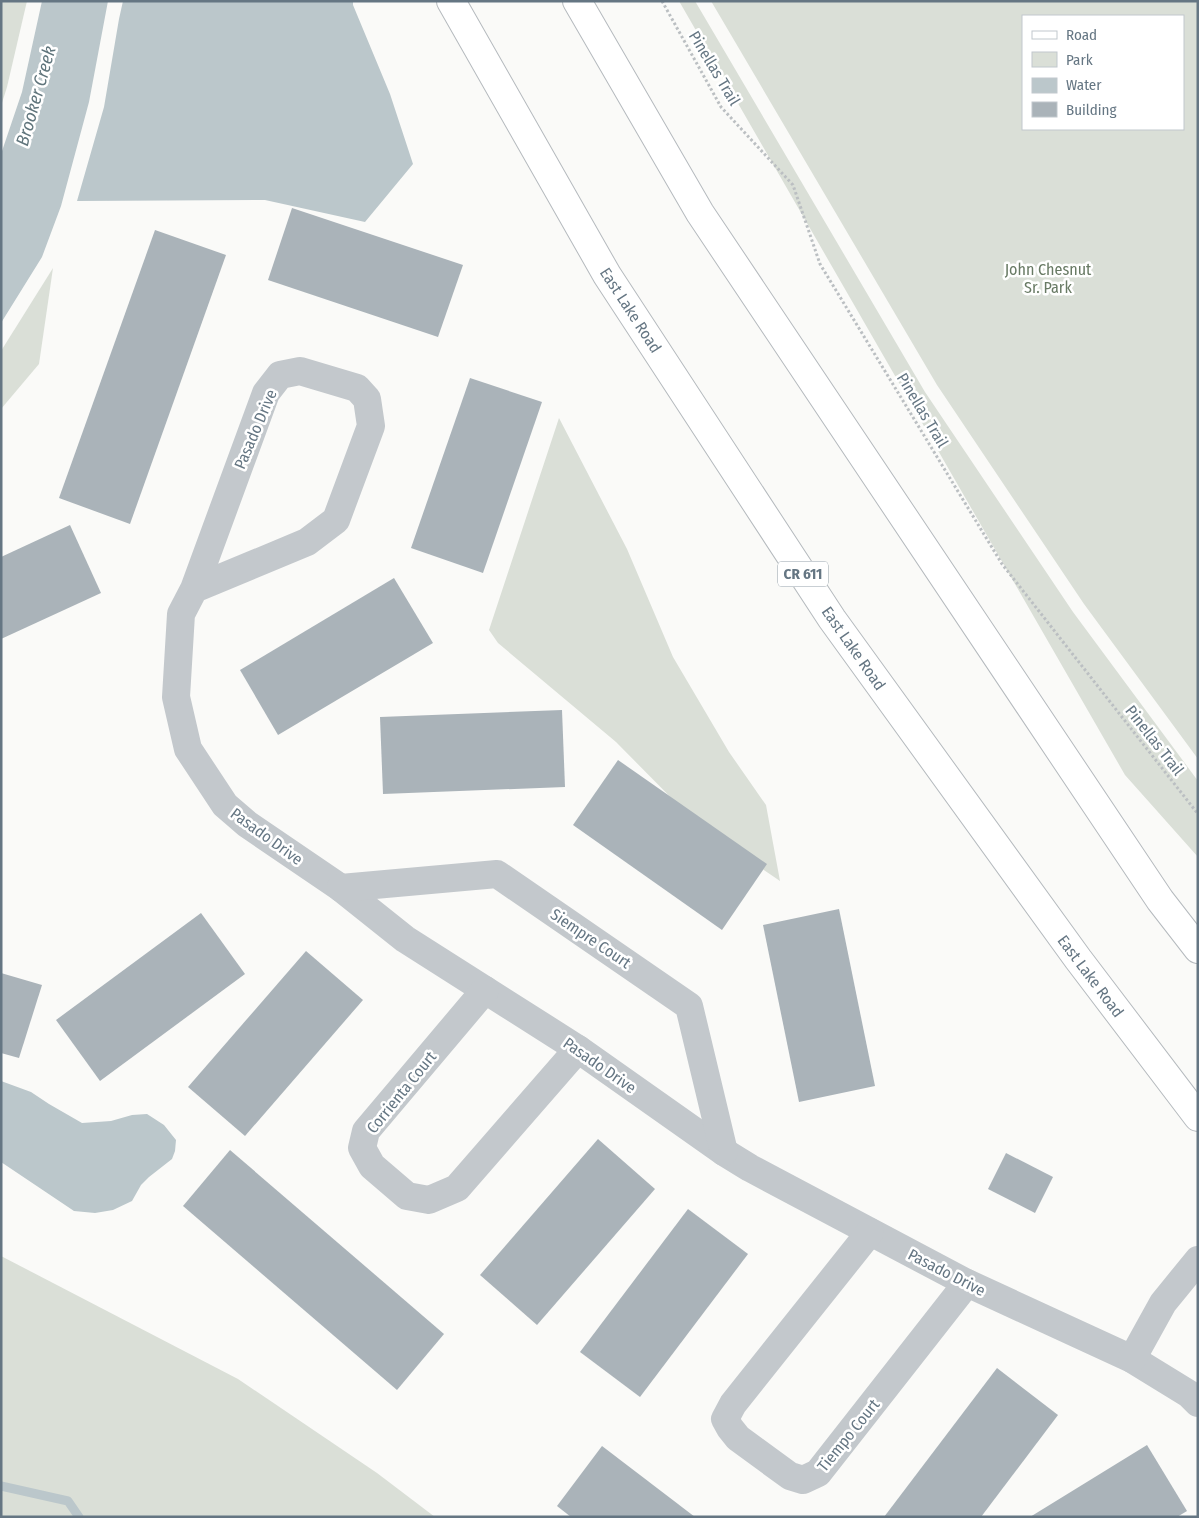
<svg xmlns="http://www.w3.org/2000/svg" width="1199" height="1518" viewBox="0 0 1199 1518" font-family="'Fira Sans Condensed',sans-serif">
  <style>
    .green { fill: #dadfd7; fill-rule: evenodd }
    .water { fill: #bbc7cb }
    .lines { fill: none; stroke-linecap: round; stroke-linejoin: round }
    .stream { stroke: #bbc7cb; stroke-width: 9 }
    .building { fill: #aab3b9 }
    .major-casing { stroke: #b5babe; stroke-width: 30 }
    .path { stroke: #bbbfc2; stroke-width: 3; stroke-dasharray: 2.5 2.5; stroke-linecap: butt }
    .minor { stroke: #c3c8cc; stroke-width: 28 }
    .major { stroke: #fff; stroke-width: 28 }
    .labels { text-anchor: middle; stroke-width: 5; stroke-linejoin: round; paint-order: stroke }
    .shield { fill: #fff; stroke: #939fa8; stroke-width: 1 }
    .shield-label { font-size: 15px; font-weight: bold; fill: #657683 }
    .street-label { font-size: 16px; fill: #657683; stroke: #fff }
    .park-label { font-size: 16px; fill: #687a64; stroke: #fff }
    .water-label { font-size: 18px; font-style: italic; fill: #60757c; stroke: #fff }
  </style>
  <rect width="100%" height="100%" fill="#fafaf8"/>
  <g class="green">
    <path d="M1 1H27L7 87 1 106Z"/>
    <path d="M679 1H695L925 392 1073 612 1198 781V857L1125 775Z"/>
    <path d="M711 1H1198V759L1084 604 937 385ZM1183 16V129H1023V16Z"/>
    <path d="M53 268 39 364 1 409V351Z"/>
    <path d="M559 418 627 549 673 657 729 752 766 805 780 881 698 825 616 742 498 643 489 630Z"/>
    <path d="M1 1256 238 1379 377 1473 435 1517H1Z"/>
  </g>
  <g class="water">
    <path d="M42 1H108L89 102 61 206 42 257 1 323V154L22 92Z"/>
    <path d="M123 1H353V5L390 94 413 164 365 222 265 200 77 201 104 107 119 19Z"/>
    <path d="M1 1081 31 1092 49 1104 82 1123 111 1121 132 1115 147 1114 164 1125 176 1140 175 1151 172 1159 149 1177 141 1185 132 1201 113 1210 95 1213 74 1211 1 1162Z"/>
  </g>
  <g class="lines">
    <path class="stream" d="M1 1486 68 1501 79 1517"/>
  </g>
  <g class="building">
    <path d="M292 208 463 265 438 337 268 280Z"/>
    <path d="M155 230 226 255 130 524 59 498Z"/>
    <path d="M470 378 542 402 483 573 411 548Z"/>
    <path d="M70 525 101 593 1 639V557Z"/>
    <path d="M394 578 433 643 278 735 240 670Z"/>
    <path d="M562 710 565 787 383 794 380 717Z"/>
    <path d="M618 760 767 864 722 930 573 825Z"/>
    <path d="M839 909 875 1086 799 1102 763 925Z"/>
    <path d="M201 913 245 974 100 1081 56 1020Z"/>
    <path d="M306 951 363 1000 245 1136 188 1087Z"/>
    <path d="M1 973 42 985 19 1058 1 1053Z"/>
    <path d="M598 1139 655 1189 537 1325 480 1275Z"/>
    <path d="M230 1150 444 1334 397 1390 183 1206Z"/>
    <path d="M1006 1153 1053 1177 1035 1213 988 1189Z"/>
    <path d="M688 1209 748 1254 640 1397 580 1352Z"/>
    <path d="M997 1368 1058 1415 981 1517H884Z"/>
    <path d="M1147 1445 1187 1511 1177 1517H1030Z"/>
    <path d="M602 1446 695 1517H571L557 1506Z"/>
  </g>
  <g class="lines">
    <g class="major-casing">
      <g id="major">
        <path d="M451 1 607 275 832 619 1078 959 1198 1117"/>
        <path d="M577 1 700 213 1160 900 1198 949"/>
      </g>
    </g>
    <path class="path" d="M662 1 721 107 793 185 820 264 1002 564 1198 814"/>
    <g class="minor">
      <path d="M194 589 307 542 336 520 371 426 367 399 357 388 300 371 280 375 266 393 194 589 181 614 176 697 188 749 225 805 247 824 341 888 405 939 578 1049 724 1152 750 1168 967 1283 1132 1359 1189 1394 1198 1403"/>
      <path d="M341 888 497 874 689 1006 724 1152"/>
      <path d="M485 990 366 1131 362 1148 372 1166 407 1196 429 1200 457 1188 578 1049"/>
      <path d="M870 1232 733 1404 725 1419 730 1428 738 1438 790 1476 803 1480 818 1473 967 1283"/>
      <path d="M1132 1359 1163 1303 1198 1260"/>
    </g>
    <use href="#major" class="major"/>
  </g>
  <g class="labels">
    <rect class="shield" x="778" y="561.5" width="50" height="25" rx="4"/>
    <g class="shield-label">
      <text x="803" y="579">CR 611</text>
    </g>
    <g class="street-label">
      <text transform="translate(715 68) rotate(59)" y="6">Pinellas Trail</text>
      <text transform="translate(631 310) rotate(57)" y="6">East Lake Road</text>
      <text transform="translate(923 410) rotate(59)" y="6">Pinellas Trail</text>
      <text transform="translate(255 429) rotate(-67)" y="6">Pasado Drive</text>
      <text transform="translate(854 648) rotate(55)" y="6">East Lake Road</text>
      <text transform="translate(1155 740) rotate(52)" y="6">Pinellas Trail</text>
      <text transform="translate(267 836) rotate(36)" y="6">Pasado Drive</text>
      <text transform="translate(591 938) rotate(34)" y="6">Siempre Court</text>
      <text transform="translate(1091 976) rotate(53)" y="6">East Lake Road</text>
      <text transform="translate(600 1065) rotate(35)" y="6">Pasado Drive</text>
      <text transform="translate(401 1092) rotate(-51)" y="6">Corrienta Court</text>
      <text transform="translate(947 1272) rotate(27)" y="6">Pasado Drive</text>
      <text transform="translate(848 1435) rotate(-51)" y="6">Tiempo Court</text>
    </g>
    <g class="park-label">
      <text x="1048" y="275">John Chesnut<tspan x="1048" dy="18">Sr. Park</tspan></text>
    </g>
    <g class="water-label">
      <text transform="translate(36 96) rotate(-74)" y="6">Brooker Creek</text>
    </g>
  </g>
  <rect width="1199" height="1518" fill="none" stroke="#657683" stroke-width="5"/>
  <rect x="1022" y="15" width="162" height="115" fill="#ffffff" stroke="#c1c8cd"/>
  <rect x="1032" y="31" width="25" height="8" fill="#ffffff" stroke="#c1c8cd"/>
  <text x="1066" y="40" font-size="15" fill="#657683">Road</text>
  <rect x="1032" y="52" width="25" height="15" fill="#dadfd7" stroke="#c1c8cd"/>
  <text x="1066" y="65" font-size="15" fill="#657683">Park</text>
  <rect x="1032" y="78" width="25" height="15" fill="#bbc7cb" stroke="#c1c8cd"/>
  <text x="1066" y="90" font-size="15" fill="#657683">Water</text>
  <rect x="1032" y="102" width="25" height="15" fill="#aab3b9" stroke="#c1c8cd"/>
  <text x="1066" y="115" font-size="15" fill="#657683">Building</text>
</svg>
